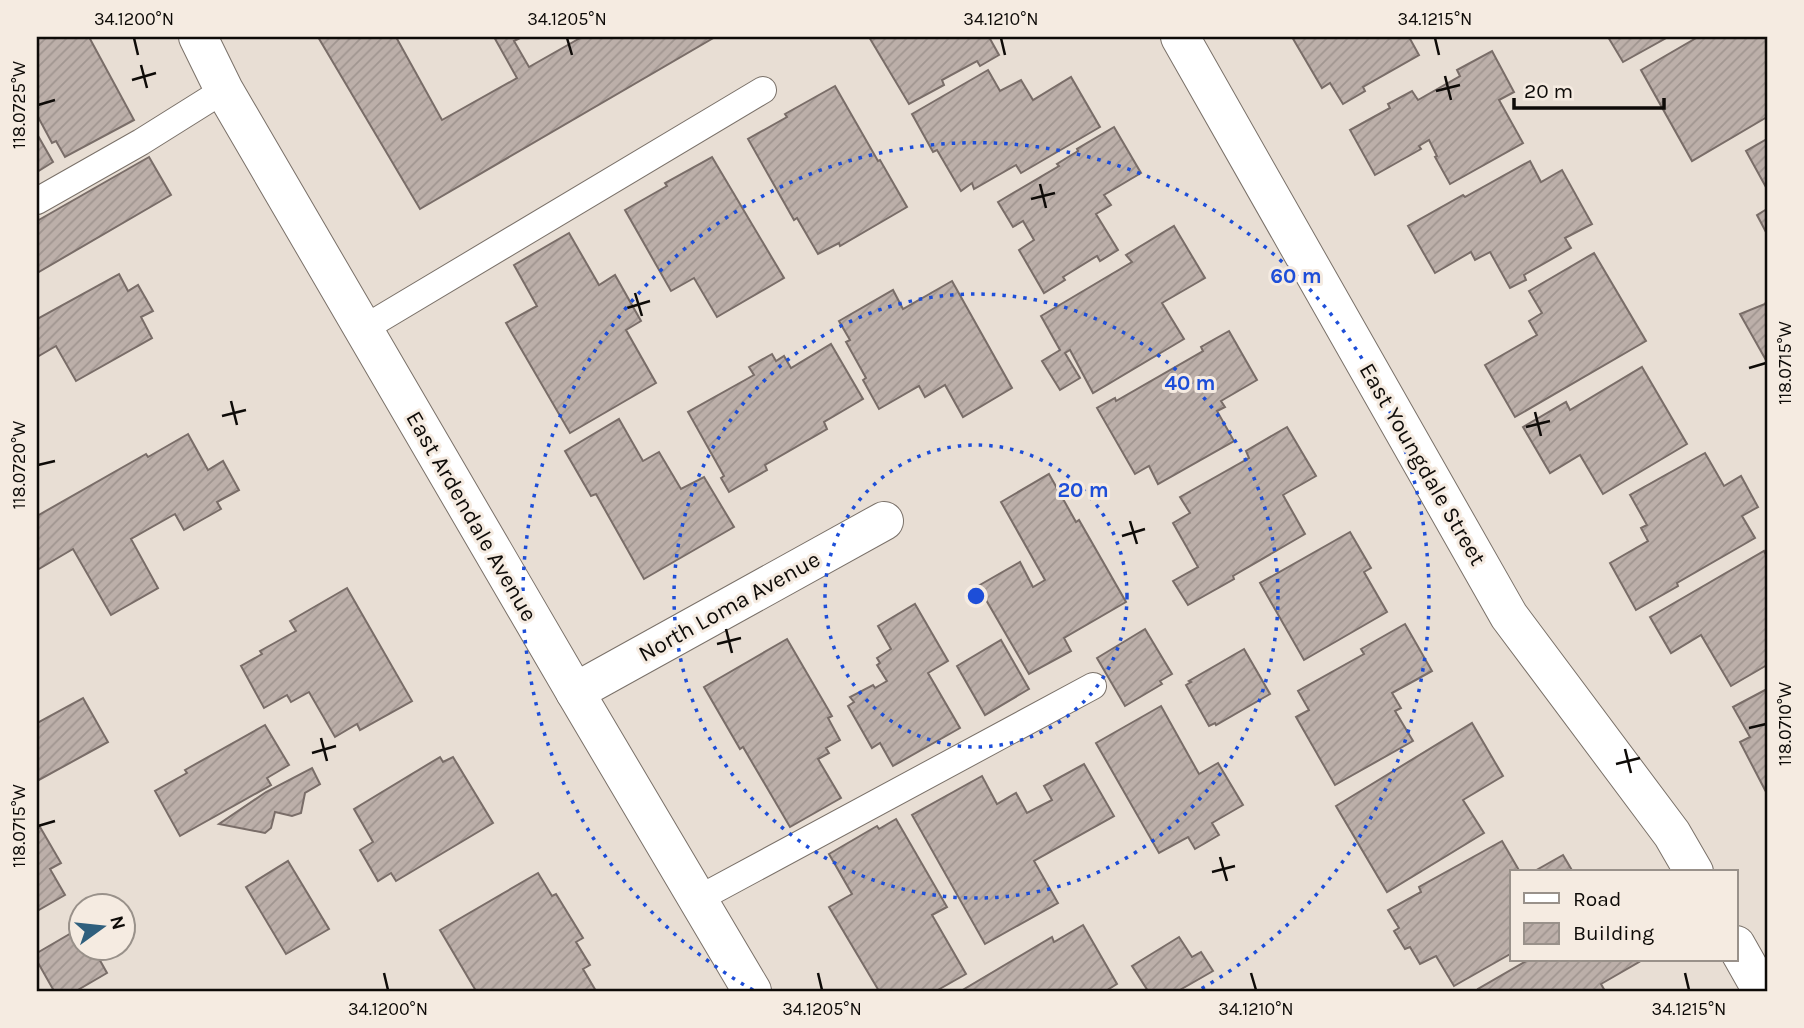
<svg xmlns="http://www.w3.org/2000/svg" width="1804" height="1028" viewBox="0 0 1804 1028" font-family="Karla,sans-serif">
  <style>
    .building { fill: url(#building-hatch); stroke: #796d68; stroke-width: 2 }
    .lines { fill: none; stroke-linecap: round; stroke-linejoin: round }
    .lane-casing { stroke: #7a7169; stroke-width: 28 }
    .street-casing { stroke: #7a7169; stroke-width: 40 }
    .lane { stroke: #fff; stroke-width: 26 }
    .street { stroke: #fff; stroke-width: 38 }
    .ticks { fill: none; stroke: #0e0b08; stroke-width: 2.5 }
    .ring { fill: none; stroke: #1d4ed8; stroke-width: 3.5; stroke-dasharray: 3.5 7 }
    .labels { text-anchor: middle; stroke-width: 6; stroke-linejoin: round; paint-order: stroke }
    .street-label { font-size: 23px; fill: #0e0b08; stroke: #f5ebe1 }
    .centre { fill: #1d4ed8; stroke: #f5ebe1; stroke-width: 3.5 }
    .ring-label { font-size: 21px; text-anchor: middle; font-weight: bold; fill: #1d4ed8; stroke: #f5ebe1; stroke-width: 6; stroke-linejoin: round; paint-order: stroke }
    .neatline { fill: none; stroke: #0e0b08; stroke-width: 2.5 }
    .ticks-label { font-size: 18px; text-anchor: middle; fill: #0e0b08 }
  </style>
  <defs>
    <pattern id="building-hatch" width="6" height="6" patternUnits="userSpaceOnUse" patternTransform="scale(1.75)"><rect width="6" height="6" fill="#bcafa9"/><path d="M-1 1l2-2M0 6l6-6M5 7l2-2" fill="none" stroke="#a09590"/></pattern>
  </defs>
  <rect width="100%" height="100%" fill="#e8ded4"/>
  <g class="building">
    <path d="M37 37H89L134 120 65 157 56 141 52 143 37 115Z"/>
    <path d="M318 37H396L442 120 517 78 494 37H522L514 41 529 67 582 37H715L420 209Z"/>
    <path d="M869 37H989L999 55 980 66 977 61 942 80 944 85 909 104Z"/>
    <path d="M1292 37H1409L1419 55 1363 87 1365 91 1343 104 1330 83 1322 88Z"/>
    <path d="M1608 37H1668L1623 62Z"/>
    <path d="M1698 37H1767V117L1692 161 1641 70Z"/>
    <path d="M1492 51 1514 92 1499 100 1523 143 1450 184 1435 157 1437 156 1429 140 1419 146 1421 149 1375 175 1350 130 1390 108 1388 104 1412 91 1418 100 1460 76 1457 70Z"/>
    <path d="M988 70 1000 91 1021 80 1033 100 1071 77 1100 127 1021 173 1016 165 974 189 972 183 961 191 937 150 933 152 912 114Z"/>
    <path d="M835 86 878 161 880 160 907 207 840 246 839 243 818 254 797 218 794 220 748 139 787 117 785 114Z"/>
    <path d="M1114 127 1141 173 1104 195 1111 205 1096 214 1118 250 1100 261 1097 256 1063 277 1065 280 1044 293 1019 250 1034 240 1023 221 1013 227 998 202 1059 166 1057 164 1078 151 1077 149Z"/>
    <path d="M37 134 53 162 37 172Z"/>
    <path d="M1767 139V189L1746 151Z"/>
    <path d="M149 157 171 195 37 273V221Z"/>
    <path d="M712 157 784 278 717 317 694 278 671 291 625 210 667 186 665 183Z"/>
    <path d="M1530 161 1541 182 1562 170 1592 224 1565 238 1571 248 1524 275 1526 280 1510 288 1490 252 1475 260 1471 252 1435 273 1408 226 1463 195 1465 197Z"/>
    <path d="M1767 209V234L1757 215Z"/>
    <path d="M1174 226 1205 278 1162 303 1184 339 1093 393 1070 350 1065 353 1080 378 1060 390 1042 361 1060 350 1041 316 1132 262 1126 255Z"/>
    <path d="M569 233 599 285 615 275 641 321 626 330 656 383 570 433 506 323 537 306 514 265Z"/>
    <path d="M1594 253 1646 341 1515 417 1485 365 1537 335 1529 321 1542 313 1529 291Z"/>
    <path d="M119 274 128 291 138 285 153 311 141 317 152 338 76 381 56 346 37 357V319Z"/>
    <path d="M952 281 1012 388 963 417 945 385 925 397 919 386 879 409 863 380 866 378 846 342 850 340 839 321 893 290 903 309Z"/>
    <path d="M1767 300V362L1740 314 1765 304Z"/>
    <path d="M1229 331 1257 380 1221 401 1225 407 1217 411 1234 441 1158 484 1149 466 1135 474 1097 408 1115 398 1116 401 1203 351 1201 347Z"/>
    <path d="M831 344 863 399 824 422 827 429 765 465 767 470 729 492 721 478 724 476 688 412 754 375 749 367 772 354 776 361 784 356 791 368Z"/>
    <path d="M1642 367 1687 444 1603 494 1580 455 1550 473 1523 427 1566 402 1570 410Z"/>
    <path d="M619 419 643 461 659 452 681 489 704 477 734 527 644 579 596 494 591 496 565 451Z"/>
    <path d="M1287 427 1316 476 1283 495 1305 534 1233 576 1234 579 1188 605 1173 581 1198 567 1173 523 1190 513 1180 497 1249 458 1246 451Z"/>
    <path d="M188 434 208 470 223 461 239 490 217 502 221 509 184 530 175 514 131 539 158 588 111 615 73 549 37 570V516L146 454 148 457Z"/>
    <path d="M1705 453 1724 486 1741 476 1758 507 1742 516 1755 538 1677 583 1678 586 1636 610 1610 563 1648 541 1641 528 1647 525 1630 495Z"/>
    <path d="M1049 474 1076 522 1079 520 1126 602 1064 638 1071 651 1029 674 978 586 1020 562 1033 587 1045 580 1001 502Z"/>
    <path d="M1350 532 1371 568 1364 572 1387 612 1304 660 1260 583Z"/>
    <path d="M1764 551 1767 557V665L1731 686 1701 635 1671 653 1650 617Z"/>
    <path d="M347 588 412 701 360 730 357 724 335 737 309 692 291 702 287 695 264 708 241 666 262 654 260 651 296 631 290 621Z"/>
    <path d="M915 604 948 661 928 673 960 728 893 766 880 743 872 748 848 706 854 702 850 697 873 685 875 688 887 681 877 665 880 663 877 658 891 649 878 626Z"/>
    <path d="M1405 624 1432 671 1392 693 1401 708 1395 711 1413 741 1335 785 1296 717 1309 710 1298 691 1364 654 1361 649Z"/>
    <path d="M1145 629 1172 674 1160 681 1162 684 1125 706 1097 658Z"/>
    <path d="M787 639 832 716 828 718 840 740 826 748 829 753 818 759 841 798 790 827 743 747 740 749 704 687Z"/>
    <path d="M1001 640 1029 689 985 715 957 666Z"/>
    <path d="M1244 649 1270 694 1216 725 1215 723 1209 726 1186 685 1191 682 1189 681Z"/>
    <path d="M1767 689V788L1765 790 1740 742 1750 737 1733 707Z"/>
    <path d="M83 698 108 742 37 781V723Z"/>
    <path d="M1161 706 1199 774 1218 763 1243 805 1212 823 1219 835 1195 849 1188 837 1159 853 1096 743Z"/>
    <path d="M1472 723 1503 776 1463 800 1484 833 1387 892 1336 806Z"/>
    <path d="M265 725 289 765 267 778 271 785 180 836 155 791 187 773 185 770Z"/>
    <path d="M440 757 443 762 453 757 493 823 396 881 391 873 378 881 360 850 373 842 354 809Z"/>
    <path d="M1084 764 1114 816 1034 861 1058 903 985 944 912 815 982 776 997 804 1016 793 1027 813 1052 800 1044 786Z"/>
    <path d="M312 768 320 784 305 793 301 813 292 816 275 812 271 828 265 833 219 824 266 792Z"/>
    <path d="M896 819 947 907 932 915 966 974 936 991H879L829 907 852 894 829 854 877 826 879 829Z"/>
    <path d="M40 827 61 863 50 869 65 895 37 911V829Z"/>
    <path d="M1502 841 1520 872H1512V953L1454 986 1436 956 1420 964 1410 947 1405 949 1394 931 1399 928 1388 910 1421 892 1419 887Z"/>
    <path d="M1563 855 1573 872H1533Z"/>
    <path d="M288 861 329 929 286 954 246 887Z"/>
    <path d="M538 873 552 896 556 894 583 938 576 942 590 965 583 969 596 991H476L440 930Z"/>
    <path d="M1083 925 1117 984 1109 989 1111 991H961L1052 937 1054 942Z"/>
    <path d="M80 928V948H93L107 973 76 991H54L37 961V953Z"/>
    <path d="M1179 937 1192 957 1201 952 1213 971 1178 991H1148L1132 966Z"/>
    <path d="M1528 960H1637L1639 962 1601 984 1605 991H1479L1478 989Z"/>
  </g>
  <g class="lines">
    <g class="lane-casing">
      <g id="lane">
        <path d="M37 201 141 142 224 90"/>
        <path d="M363 329 763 90"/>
        <path d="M698 899 1093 686"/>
      </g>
    </g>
    <g class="street-casing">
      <g id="street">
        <path d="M198 37 224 90 575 692 752 991"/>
        <path d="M1180 37 1509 616 1672 834 1694 872"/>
        <path d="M575 692 884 521"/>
        <path d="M1736 945 1762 991"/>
      </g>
    </g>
    <use href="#lane" class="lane"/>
    <use href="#street" class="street"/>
  </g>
  <path class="ticks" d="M134 38 138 55M567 38 572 55M1001 38 1005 55M1435 38 1439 55M141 65 147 88M1445 76 1451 100M132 80 156 73M1436 91 1460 85M38 105 55 100M1040 184 1046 208M1031 199 1055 193M635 293 642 316M627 308 650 301M1749 368 1766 363M231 401 237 425M1535 412 1541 436M222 416 246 410M1526 427 1550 421M38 465 55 461M1130 521 1137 544M1122 536 1145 529M726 629 732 653M717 644 741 638M1749 728 1766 724M321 738 327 761M1625 749 1631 773M312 753 336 746M1616 764 1640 758M38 826 55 821M1220 857 1227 881M1212 872 1235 866M384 973 388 990M818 973 822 990M1251 973 1256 990M1685 973 1689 990"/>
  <g class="ring">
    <circle cx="976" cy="596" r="151"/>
    <circle cx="976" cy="596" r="302"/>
    <path d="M753 990A453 453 0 1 1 1199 990"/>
  </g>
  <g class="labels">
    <g class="street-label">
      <text transform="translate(1423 464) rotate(60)" y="8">East Youngdale Street</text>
      <text transform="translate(472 516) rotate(60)" y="8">East Ardendale Avenue</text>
      <text transform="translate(729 606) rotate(-29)" y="8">North Loma Avenue</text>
    </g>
  </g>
  <circle cx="976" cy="596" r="10" class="centre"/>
  <g class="ring-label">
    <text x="1296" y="283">60 m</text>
    <text x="1190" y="390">40 m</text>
    <text x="1083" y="497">20 m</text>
  </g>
  <rect width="1804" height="1028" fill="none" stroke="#f5ebe1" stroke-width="77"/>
  <rect x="1510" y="870" width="228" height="91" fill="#f5ebe1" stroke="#99918a" stroke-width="2"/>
  <rect x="1524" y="893" width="35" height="10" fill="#ffffff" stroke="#99918a" stroke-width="2"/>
  <text x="1573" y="906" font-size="21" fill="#0e0b08">Road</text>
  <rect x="1524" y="923" width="35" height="21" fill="url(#building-hatch)" stroke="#99918a" stroke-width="2"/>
  <text x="1573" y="940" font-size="21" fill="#0e0b08">Building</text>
  <g transform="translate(102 927) rotate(75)"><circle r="33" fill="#f5ebe1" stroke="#99918a" stroke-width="2"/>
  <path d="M0-5L12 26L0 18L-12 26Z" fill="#2f5f7d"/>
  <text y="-10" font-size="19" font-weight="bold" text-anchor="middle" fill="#0e0b08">N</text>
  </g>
  <path d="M1514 98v10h150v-10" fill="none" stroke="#0e0b08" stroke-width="3.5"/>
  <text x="1524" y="98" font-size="21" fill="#0e0b08" stroke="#f5ebe1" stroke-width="5" paint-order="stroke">20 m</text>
  <rect x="38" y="38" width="1728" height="952" class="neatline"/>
  <g class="ticks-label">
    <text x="134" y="25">34.1200°N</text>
    <text x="567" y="25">34.1205°N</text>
    <text x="1001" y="25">34.1210°N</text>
    <text x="1435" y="25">34.1215°N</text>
    <text transform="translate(19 105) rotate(-90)" y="6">118.0725°W</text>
    <text transform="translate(1785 363) rotate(-90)" y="6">118.0715°W</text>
    <text transform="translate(19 465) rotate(-90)" y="6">118.0720°W</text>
    <text transform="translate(1785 724) rotate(-90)" y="6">118.0710°W</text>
    <text transform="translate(19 826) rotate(-90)" y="6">118.0715°W</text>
    <text x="388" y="1015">34.1200°N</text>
    <text x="822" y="1015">34.1205°N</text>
    <text x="1256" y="1015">34.1210°N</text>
    <text x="1689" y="1015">34.1215°N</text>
  </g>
</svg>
